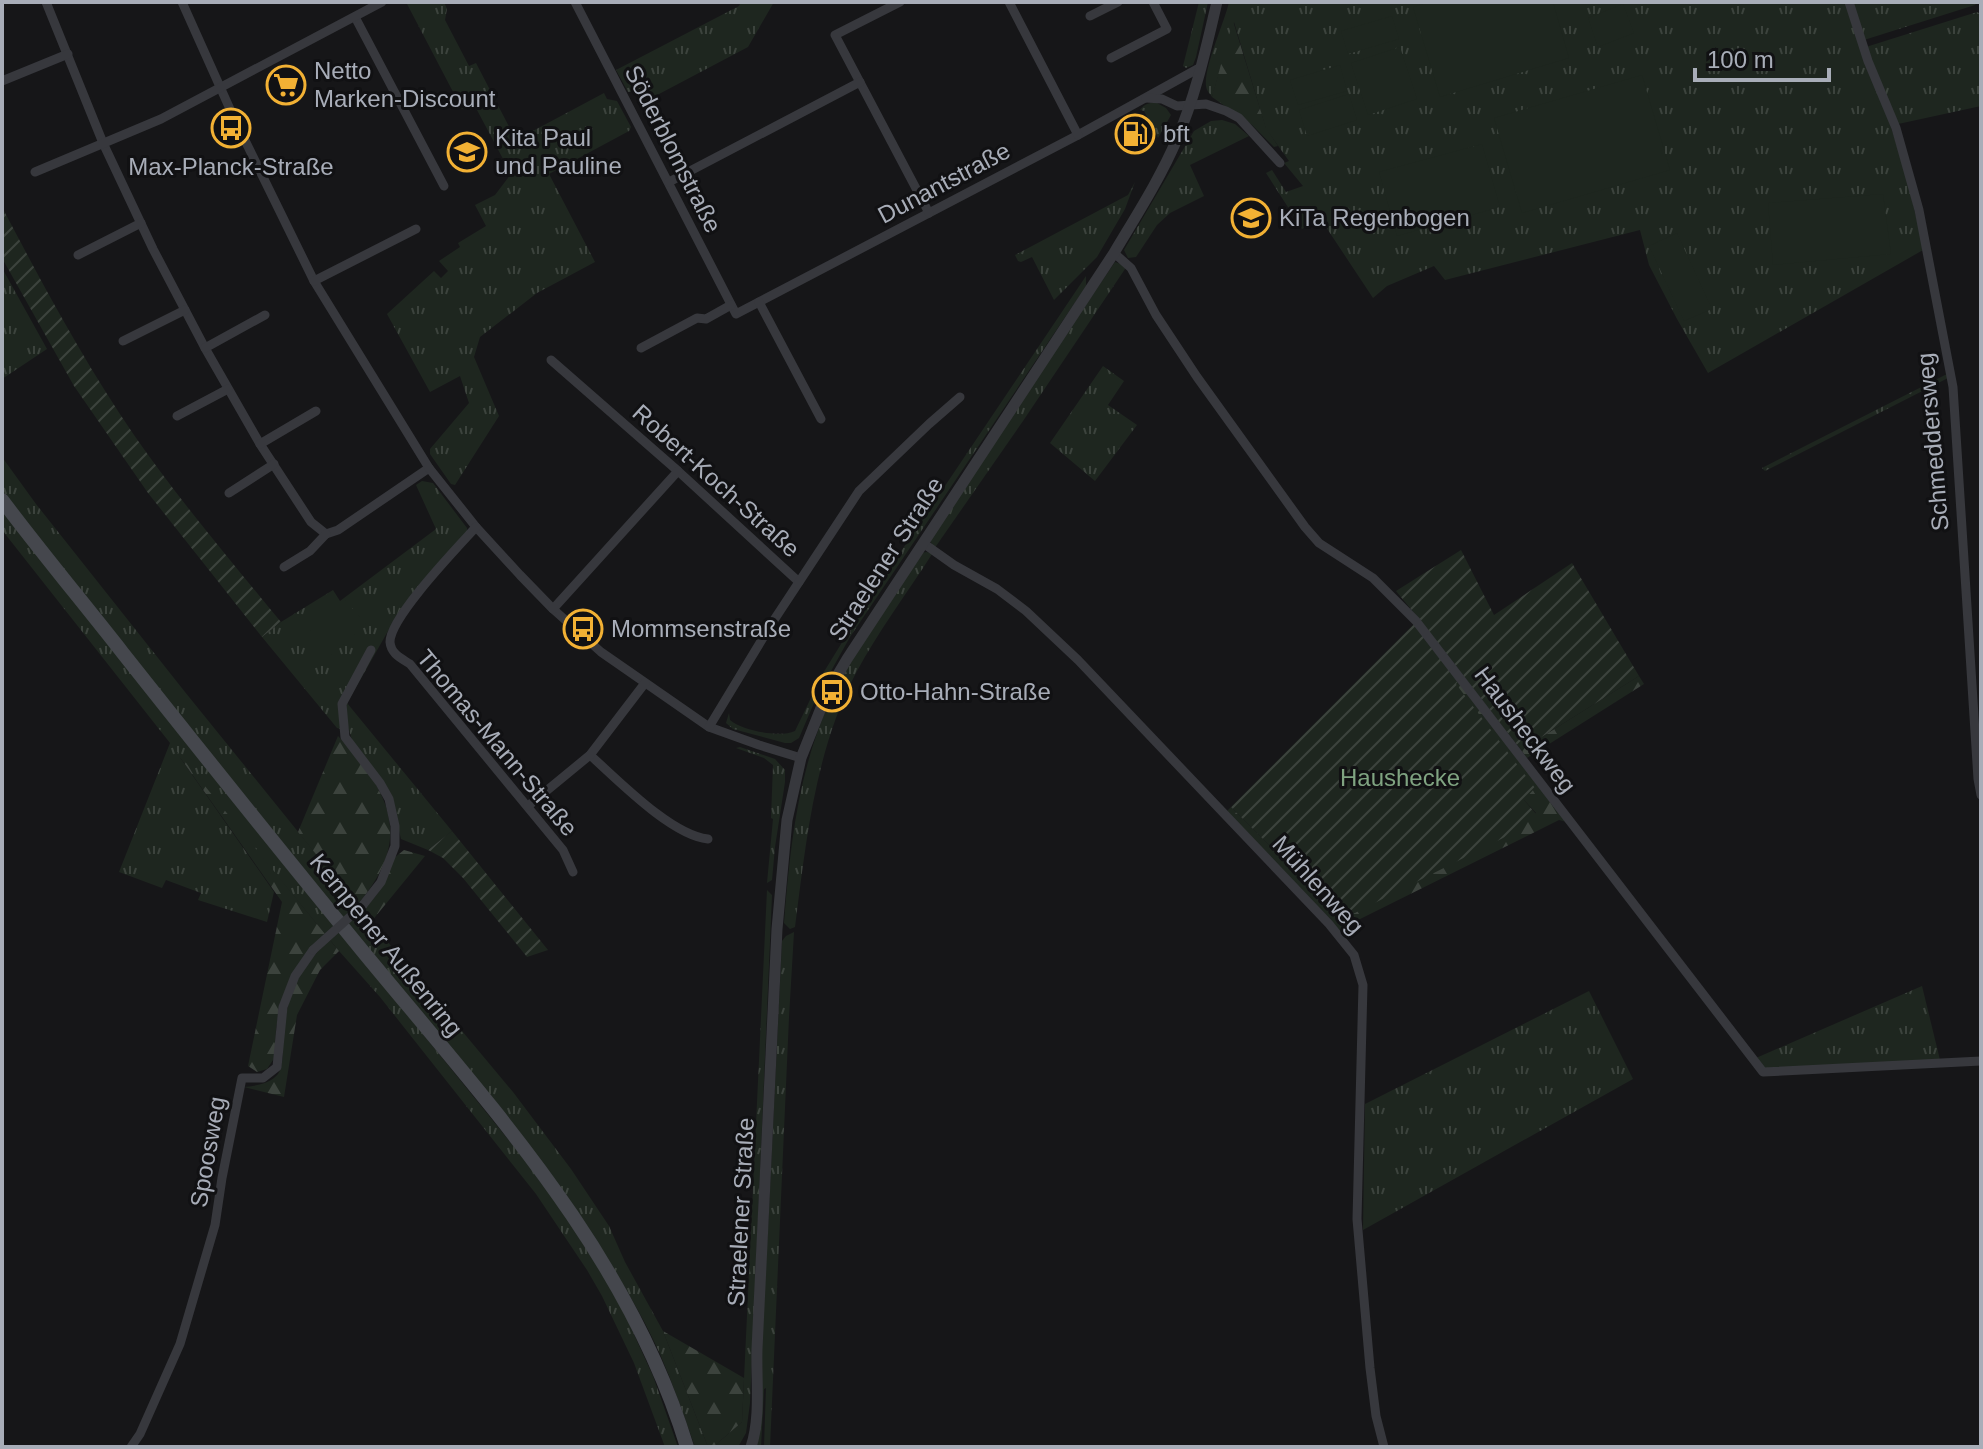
<svg xmlns="http://www.w3.org/2000/svg" width="1983" height="1449" viewBox="0 0 1983 1449" font-family="Helvetica,sans-serif">
  <style>
    .grass { fill: url(#grass-tufts) }
    .forest { fill: url(#forest-firs) }
    .garden { fill: url(#garden-furrows) }
    .pitch { fill: #1e261f }
    .lines { fill: none; stroke-linecap: round; stroke-linejoin: round }
    .minor { stroke: #37383d; stroke-width: 9 }
    .tertiary { stroke: #37383d; stroke-width: 11 }
    .secondary { stroke: #45474d; stroke-width: 14 }
    .minor-bridge { stroke: #37383d; stroke-width: 9 }
    .labels { text-anchor: middle; stroke-width: 6; stroke-linejoin: round; paint-order: stroke }
    .poi-label { font-size: 24px; fill: #a8adb8; stroke: #111113; text-anchor: start }
    .street-label { font-size: 24px; fill: #a8adb8; stroke: #111113 }
    .park-label { font-size: 24px; fill: #7fa381; stroke: #111113 }
  </style>
  <defs>
    <pattern id="grass-tufts" width="24" height="20" patternUnits="userSpaceOnUse" patternTransform="scale(2)"><rect width="24" height="20" fill="#1e261f"/><path d="M3 7l-1-3M5 7V3M7 7l1-3M15 17l-1-3M17 17v-4M19 17l1-3" fill="none" stroke="#3c433d"/></pattern>
    <pattern id="forest-firs" width="22" height="20" patternUnits="userSpaceOnUse" patternTransform="scale(2)"><rect width="22" height="20" fill="#1e261f"/><path d="M5 1l3.5 6h-7zM16 11l3.5 6h-7z" fill="#3c433d"/></pattern>
    <pattern id="garden-furrows" width="10" height="10" patternUnits="userSpaceOnUse" patternTransform="scale(2)"><rect width="10" height="10" fill="#1e261f"/><path d="M-1 1l2-2M0 10L10 0M9 11l2-2" fill="none" stroke="#3c433d"/></pattern>
  </defs>
  <rect width="100%" height="100%" fill="#161618"/>
  <g class="grass">
    <path d="M406 2H444L447 9 445 20 469 66 476 63 516 140 604 93 607 99 617 101 631 127 629 131 549 174 595 262 537 293 480 337 474 357 499 416 455 485 451 484 430 454V449L469 403 460 376 430 392 387 314 434 271 441 278 448 271 439 261 460 247 458 243 486 226 475 205 495 195 511 174 477 110 462 109Z"/>
    <path d="M741 2H774L748 47 642 103 635 91 628 92 616 70 739 6Z"/>
    <path d="M1199 2H1208L1196 57 1193 65 1186 68 1183 66Z"/>
    <path d="M1229 2H1847C1877 85 1907 163 1923 250L1708 373 1677 319 1649 265 1640 230 1445 280 1434 266 1387 286 1373 298 1320 218 1302 229 1266 173 1272 170 1286 192 1303 186 1284 163 1289 161 1266 129 1234 22 1212 97C1209 92 1207 92 1206 86 1204 66 1224 24 1229 2Z"/>
    <path d="M1852 2H1977L1975 5 1864 40Z"/>
    <path d="M1977 12 1981 14V106L1898 124 1866 47Z"/>
    <path d="M1157 103 1166 108 1171 115 1158 138 1144 111 1140 110C1144 104 1150 102 1157 103Z"/>
    <path d="M1222 120 1235 124 1249 136 1190 165 1204 196 1170 213 1157 225 1136 257 1128 258 1124 250 1194 131 1211 121Z"/>
    <path d="M1135 182 1125 209 1097 257 1054 300 1032 257 1021 262 1018 261 1015 255 1128 195Z"/>
    <path d="M1115 262 1127 266 1023 421 934 549 930 540 933 531Z"/>
    <path d="M2 268 47 349 2 379Z"/>
    <path d="M1086 276V286L850 637 817 696 799 738 791 743H785L733 729 726 723 729 713 730 720C743 731 780 738 795 731L822 675 865 605Z"/>
    <path d="M1103 366 1124 381 1108 405 1137 425 1095 481 1050 443Z"/>
    <path d="M1947 374 1948 378 1765 471 1762 468Z"/>
    <path d="M2 457 36 504 185 692 371 922 513 1092 571 1169 609 1226 625 1262 663 1331 708 1447H695C684 1416 673 1384 660 1354 643 1316 621 1281 599 1245L2 492Z"/>
    <path d="M422 481 433 483 467 528V532L400 610 347 703 452 831 428 850 401 839 391 797 352 740 347 723 341 729 337 728 262 637 281 622 333 590 340 601 436 529 416 485Z"/>
    <path d="M2 509 152 699 545 1185 615 1293 653 1376 678 1447H665L634 1363 602 1296 587 1270 536 1194 380 997 339 951 179 756 274 892 267 922 198 900 201 893 166 880 162 888 119 872 170 743 2 530Z"/>
    <path d="M927 552 932 554C908 592 877 633 856 673 815 750 806 842 795 927L790 929 784 923C790 847 798 771 830 701 854 649 889 601 920 553Z"/>
    <path d="M740 747 775 759 785 770V782L775 847 772 880 767 883 773 819 771 818 773 765 764 758 736 748Z"/>
    <path d="M767 890 772 895 750 1403 746 1433 738 1447H713L742 1422Z"/>
    <path d="M794 932 789 1017 770 1447H764L766 1388 764 1389 761 1447H753L768 1230 782 941 786 936Z"/>
    <path d="M1922 986 1940 1060 1764 1069 1756 1058Z"/>
    <path d="M1589 991 1633 1079 1363 1230 1365 1104Z"/>
  </g>
  <g class="forest">
    <path d="M1233 21 1266 128 1278 146 1274 147 1252 125 1212 97Z"/>
    <path d="M1639 676 1644 684 1527 758 1521 750Z"/>
    <path d="M1459 680 1567 822 1559 820 1342 928 1341 935 1226 812 1231 807 1343 919 1536 813 1524 800 1455 684Z"/>
    <path d="M338 736C391 793 414 839 357 905L298 832Z"/>
    <path d="M170 743 325 934 282 999 276 1028 275 1057 267 1069 257 1072 248 1066 282 902Z"/>
    <path d="M404 850 425 856 371 922 363 912 378 893 394 858Z"/>
    <path d="M329 939 339 951 320 970 297 1015 284 1097 244 1087C255 1086 270 1084 278 1074 285 1064 282 1044 284 1032 288 989 300 970 329 939Z"/>
    <path d="M663 1331 744 1378 742 1422 713 1447H708Z"/>
  </g>
  <g class="garden">
    <path d="M2 207C43 285 84 362 134 435 179 500 231 561 281 622L262 637 148 493 74 386 2 258Z"/>
    <path d="M1461 550 1494 615 1572 563 1639 676 1521 750 1419 619 1396 591Z"/>
    <path d="M1415 623 1459 680 1456 684 1535 788 1524 800 1536 814 1507 836 1343 919 1231 807Z"/>
    <path d="M452 831 548 950 527 957 463 878 443 858 428 850Z"/>
  </g>
  <g class="pitch">
    <path d="M1429 2H1553L1569 58 1440 97 1413 7Z"/>
    <path d="M1623 4 1634 33 1598 47 1588 18Z"/>
    <path d="M1392 16 1399 39 1348 54 1341 31Z"/>
    <path d="M1400 47 1417 99 1368 115 1351 63Z"/>
    <path d="M1340 65 1347 91 1298 105 1290 80Z"/>
    <path d="M1642 75 1670 170 1522 213 1494 118Z"/>
    <path d="M1349 94 1357 120 1307 136 1299 110Z"/>
    <path d="M1482 144 1500 207 1397 236 1379 172Z"/>
    <path d="M1883 194 1891 254 1773 265 1768 203Z"/>
    <path d="M1677 233 1712 309 1684 321 1649 246Z"/>
    <path d="M345 600 366 624 332 655 310 630Z"/>
  </g>
  <g class="lines">
    <g class="minor">
      <path d="M46 2 103 143 153 249 205 348 260 444 311 522 326 534 338 530 429 468"/>
      <path d="M182 2 234 118 314 281 429 468 476 527 520 575 553 609 601 652 709 727 759 745 801 758"/>
      <path d="M575 2 736 314 1078 135 1201 67"/>
      <path d="M900 2 835 35 929 213"/>
      <path d="M1009 2 1078 135"/>
      <path d="M1849 2 1868 61 1896 128 1919 210 1953 387 1978 779 1981 795"/>
      <path d="M1090 16 1118 2"/>
      <path d="M355 17 444 186"/>
      <path d="M1111 58 1167 29 1153 2"/>
      <path d="M2 81 68 54"/>
      <path d="M1146 98 1162 99 1177 106 1206 104 1226 111 1239 118 1280 163"/>
      <path d="M35 172 161 119 382 2"/>
      <path d="M669 182 860 82"/>
      <path d="M1114 253 1131 268 1156 315 1197 377 1305 527 1319 543 1373 578 1416 621 1763 1072 1981 1061"/>
      <path d="M78 255 141 223"/>
      <path d="M314 281 416 229"/>
      <path d="M759 302 821 419"/>
      <path d="M123 341 185 310"/>
      <path d="M205 348 265 315"/>
      <path d="M641 348 697 318 706 319 731 305"/>
      <path d="M551 360 678 471 799 582"/>
      <path d="M177 416 228 389"/>
      <path d="M260 444 316 411"/>
      <path d="M229 493 274 464"/>
      <path d="M476 527C458 547 390 617 390 642 391 654 401 658 410 664L563 850 573 872"/>
      <path d="M923 543 954 565 997 589 1026 611 1078 660 1329 924 1354 955 1363 985 1357 1219 1370 1368 1376 1416 1384 1447"/>
      <path d="M284 567 310 551 326 534"/>
      <path d="M553 609 678 471"/>
      <path d="M709 727 772 623 859 491 929 424 960 397"/>
      <path d="M590 755C618 780 671 835 708 839"/>
      <path d="M528 806 590 755 645 683"/>
      <path d="M363 905 381 882 395 846V826L389 799 380 783 345 737 342 704 371 650"/>
      <path d="M131 1447 140 1434 180 1344 215 1225 222 1178 242 1078H263L277 1067 283 1007 295 976 313 950"/>
    </g>
    <path class="tertiary" d="M751 1447C761 1417 756 1381 757 1349L777 929 787 820 801 758 827 693 847 659 1114 253C1136 216 1160 179 1177 139 1196 95 1206 48 1217 2"/>
    <path class="secondary" d="M2 500C41 552 82 601 122 652 202 753 283 854 365 954 491 1107 628 1253 687 1447"/>
    <path class="minor-bridge" d="M313 950 363 905"/>
  </g>
  <defs>
    <g id="supermarket-ring" transform="scale(2)"><circle r="9.5" fill="#111113" stroke="#f2b134" stroke-width="1.5"/><path d="M-6-5.5h2.5l.6 2H6L4.5 2H-2.5L-4.4-4H-6ZM-1.5 3.2a1.3 1.3 0 1 0 .1 0ZM3 3.2a1.3 1.3 0 1 0 .1 0Z" fill="#f2b134"/></g>
    <g id="bus-ring" transform="scale(2)"><circle r="9.5" fill="#111113" stroke="#f2b134" stroke-width="1.5"/><path d="M-5-6H5V4H4V6H2V4H-2V6H-4V4H-5ZM-3.5-4V0h7V-4ZM-3.5 1.2v1.5H-2V1.2ZM2 1.2v1.5H3.5V1.2Z" fill="#f2b134"/></g>
    <g id="fuel-ring" transform="scale(2)"><circle r="9.5" fill="#111113" stroke="#f2b134" stroke-width="1.5"/><path d="M-5.5-6h7V0h2V4h1.3V-2.5L3-4.5l.8-.8L6-3V5H2.5V1h-1V6h-7ZM-4.2-4.7v3.2H.2V-4.7Z" fill="#f2b134"/></g>
    <g id="school-ring" transform="scale(2)"><circle r="9.5" fill="#111113" stroke="#f2b134" stroke-width="1.5"/><path d="M0-5L7-2L0 1L-7-2ZM-4 1L0 2.5L4 1V4Q0 6-4 4Z" fill="#f2b134"/></g>
  </defs>
  <g fill-rule="evenodd">
    <use href="#supermarket-ring" x="286" y="85"/>
    <use href="#bus-ring" x="231" y="128"/>
    <use href="#fuel-ring" x="1135" y="134"/>
    <use href="#school-ring" x="467" y="152"/>
    <use href="#school-ring" x="1251" y="218"/>
    <use href="#bus-ring" x="583" y="629"/>
    <use href="#bus-ring" x="832" y="692"/>
  </g>
  <g class="labels">
    <g class="poi-label">
      <text x="314" y="79">Netto<tspan x="314" dy="28">Marken-Discount</tspan></text>
      <text x="1163" y="142">bft</text>
      <text x="495" y="146">Kita Paul<tspan x="495" dy="28">und Pauline</tspan></text>
      <text x="231" y="175" text-anchor="middle">Max-Planck-Straße</text>
      <text x="1279" y="226">KiTa Regenbogen</text>
      <text x="611" y="637">Mommsenstraße</text>
      <text x="860" y="700">Otto-Hahn-Straße</text>
    </g>
    <g class="street-label">
      <text transform="translate(673 149) rotate(63)" y="8">Söderblomstraße</text>
      <text transform="translate(944 183) rotate(-28)" y="8">Dunantstraße</text>
      <text transform="translate(1933 442) rotate(-95)" y="8">Schmeddersweg</text>
      <text transform="translate(716 481) rotate(42)" y="8">Robert-Koch-Straße</text>
      <text transform="translate(886 559) rotate(-57)" y="8">Straelener Straße</text>
      <text transform="translate(1525 730) rotate(53)" y="8">Hausheckweg</text>
      <text transform="translate(497 743) rotate(50)" y="8">Thomas-Mann-Straße</text>
      <text transform="translate(1318 885) rotate(48)" y="8">Mühlenweg</text>
      <text transform="translate(386 945) rotate(51)" y="8">Kempener Außenring</text>
      <text transform="translate(208 1152) rotate(-80)" y="8">Spoosweg</text>
      <text transform="translate(741 1212) rotate(-87)" y="8">Straelener Straße</text>
    </g>
    <g class="park-label">
      <text x="1400" y="786">Haushecke</text>
    </g>
  </g>
  <rect width="1983" height="1449" fill="none" stroke="#a8adb8" stroke-width="8"/>
  <path d="M1695 68v12h134v-12" fill="none" stroke="#a8adb8" stroke-width="4"/>
  <text x="1707" y="68" font-size="24" fill="#a8adb8" stroke="#111113" stroke-width="6" paint-order="stroke">100 m</text>
</svg>
